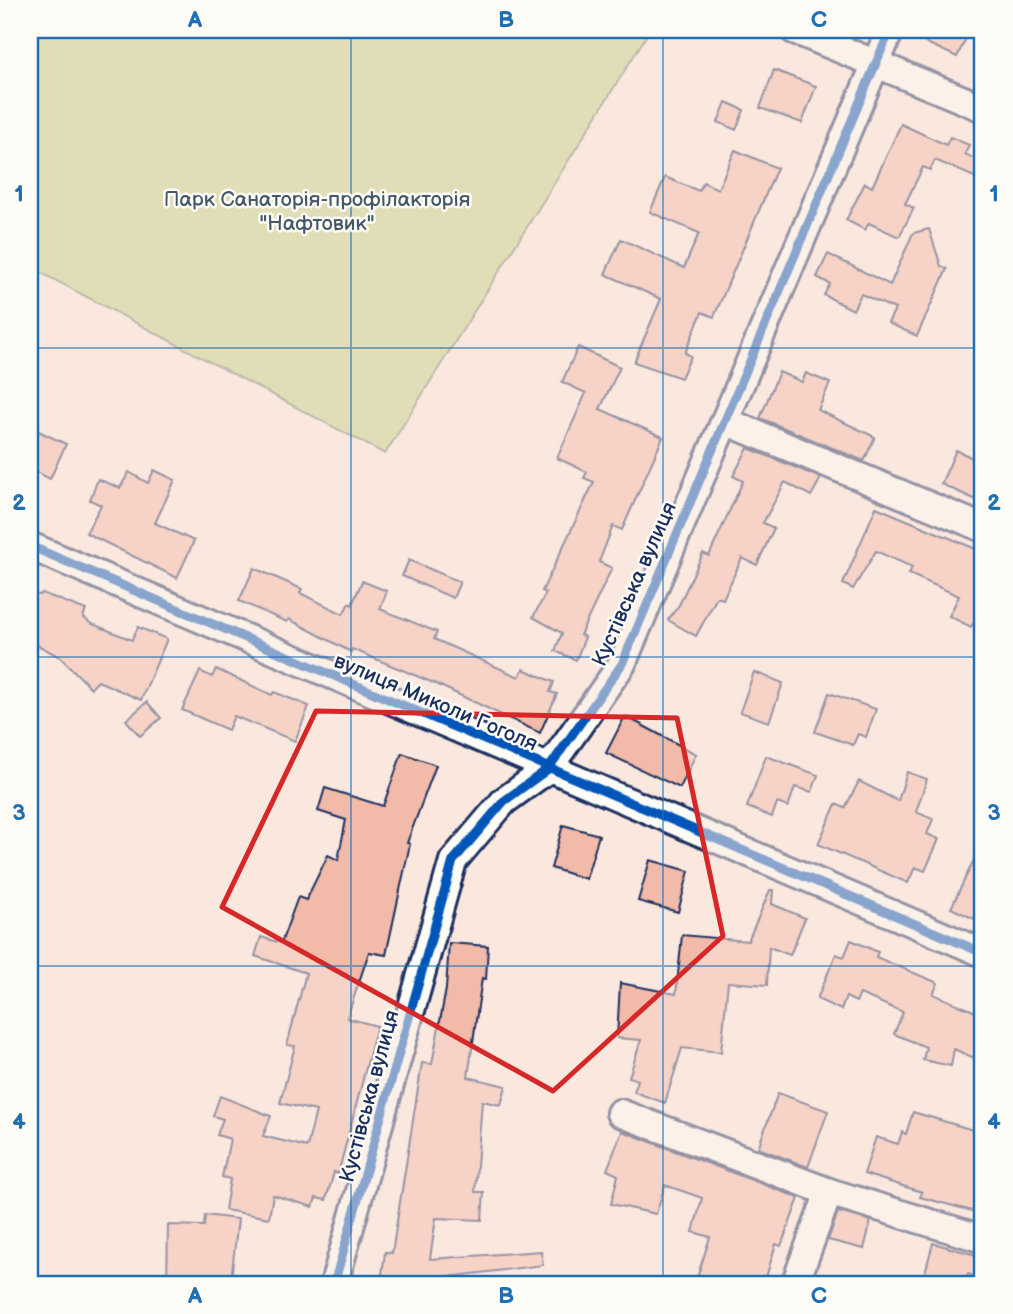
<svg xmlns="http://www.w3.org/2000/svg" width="1013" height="1314" viewBox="0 0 1013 1314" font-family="'Balsamiq Sans',sans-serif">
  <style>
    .green { fill: #c4d387; stroke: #708172; stroke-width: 2 }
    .building { fill: #f2baa8; stroke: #1b2f5e; stroke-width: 2 }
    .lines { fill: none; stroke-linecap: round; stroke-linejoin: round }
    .street-casing { stroke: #1b2f5e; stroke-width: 32 }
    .street { stroke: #fdfcf7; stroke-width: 26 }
    .cycleway-casing { stroke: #fdfcf7; stroke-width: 13 }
    .cycleway { stroke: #0057b8; stroke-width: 9 }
    .marked { fill: none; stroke: #d62828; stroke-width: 5; stroke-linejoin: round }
    .grid { fill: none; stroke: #1f6fb2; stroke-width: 2; stroke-opacity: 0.55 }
    .labels { text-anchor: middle; stroke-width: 5; stroke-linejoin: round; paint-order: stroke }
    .park-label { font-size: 21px; fill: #455868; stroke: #fdfcf7 }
    .street-label { font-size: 21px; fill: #1b2f5e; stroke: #fdfcf7 }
    .neatline { fill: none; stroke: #1f6fb2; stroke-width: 2.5 }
    .grid-label { font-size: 23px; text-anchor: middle; font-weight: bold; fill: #1f6fb2 }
  </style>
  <rect width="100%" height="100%" fill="#fae8df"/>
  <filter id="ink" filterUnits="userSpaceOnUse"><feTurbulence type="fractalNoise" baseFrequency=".0143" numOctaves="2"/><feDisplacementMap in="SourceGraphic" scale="14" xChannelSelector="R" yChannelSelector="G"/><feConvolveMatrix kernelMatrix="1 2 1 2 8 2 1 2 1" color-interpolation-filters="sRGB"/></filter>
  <g filter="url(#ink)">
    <path class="green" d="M30 30H650L385 454 30 267Z"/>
    <g class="building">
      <path d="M905 30H970L957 57 905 33Z"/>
      <path d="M774 70 816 86 802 123 760 108Z"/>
      <path d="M726 102 744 110 736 130 718 122Z"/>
      <path d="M901 124 946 145 950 137 969 145 965 154 983 163V170L979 179 935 160 930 170 923 167 905 204 914 208 899 237 869 223 865 230 846 220 865 183 872 187Z"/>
      <path d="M735 150 777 168 714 317 702 312 685 353 691 356 681 378 634 362 661 299 605 274 621 239 684 268 699 233 650 212 665 177 699 191 703 182 718 189Z"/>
      <path d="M929 229 941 266 947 269 917 336 888 323 895 309 861 294 853 310 824 295 830 284 817 277 828 254 890 285 913 233Z"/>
      <path d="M578 347 620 367 600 409 663 437 622 530 613 526 599 562 612 568 580 635 585 637 576 660 555 651 562 633 533 617 546 593 542 591 594 482 584 478 587 472 557 458 586 393 562 382Z"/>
      <path d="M779 372 802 382 806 373 830 383 818 410 875 437 864 461 760 418Z"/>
      <path d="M30 427 66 444 50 479 30 469Z"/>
      <path d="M748 448 821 478 811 496 785 482 763 523 774 528 757 565 742 558 723 599 717 597 696 636 668 620 679 605 703 553 709 556 743 481 733 476Z"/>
      <path d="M956 450 983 463V503L941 484Z"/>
      <path d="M154 470 175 480 155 523 194 541 177 578 86 533 101 505 90 500 98 479 120 488 129 472 148 483Z"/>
      <path d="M876 507 983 552V626L975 621 971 627 949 616 959 596 909 574 912 567 876 551 853 589 843 584Z"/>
      <path d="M409 560 460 582 453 598 402 576Z"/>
      <path d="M254 568 302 589 300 593 343 614 349 603 352 605 362 581 387 591 380 609 437 632 434 639 519 677 523 669 554 682 550 692 557 694 540 733 436 684 352 649 351 652 289 619 287 622 239 601Z"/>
      <path d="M42 593 86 610 83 617 90 623 132 640 138 627 167 639 141 700 98 681 91 688 60 657 30 641V605L34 594 40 595Z"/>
      <path d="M216 669 272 695 274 692 309 706 295 741 234 716 228 730 182 710 200 671 212 677Z"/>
      <path d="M754 672 783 683 769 722 740 712Z"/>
      <path d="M829 693 876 709 866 737 858 734 853 745 815 732Z"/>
      <path d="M147 702 161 718 140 736 126 720Z"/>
      <path d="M625 716 696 754 680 788 606 753Z"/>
      <path d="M402 753 436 765 407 843 410 844 386 955 369 952 347 1018 377 1026 338 1174 334 1172 326 1200 316 1198 313 1207 273 1195 269 1218 225 1210 230 1179 222 1177 230 1139 217 1135 223 1119 213 1116 220 1096 271 1116 263 1136 307 1147 316 1111 280 1103 295 1046 287 1045 306 973 255 956 261 937 281 943 298 897 306 900 328 855 338 860 346 820 318 811 325 788 383 806Z"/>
      <path d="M766 756 818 775 812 792 795 787 788 807 777 803 772 817 747 807Z"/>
      <path d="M907 772 927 779 916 812 933 819 927 834 939 839 925 871 915 867 908 883 818 844 836 804 845 808 859 781 898 801Z"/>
      <path d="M563 825 599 835 586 879 551 868Z"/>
      <path d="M983 841V923L951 908Z"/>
      <path d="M650 860 689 871 678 912 638 901Z"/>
      <path d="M770 890H773L772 904 805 918 790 955 769 947 767 985 728 982 721 1052 682 1048 665 1103 634 1092 638 1080 629 1077 641 1040 617 1038 620 983 676 994 682 935 748 941Z"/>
      <path d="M851 940 878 952 876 957 938 983 933 994 983 1015V1062L954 1049 951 1066 923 1060 926 1047 894 1034 903 1012 860 994 856 1002 846 997 841 1010 817 999 836 954 844 957Z"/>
      <path d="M449 943 488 946 486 979 482 978 468 1077 506 1086 501 1105 482 1101 475 1192H484L482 1220 436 1218 430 1259 541 1251 543 1265 440 1278 432 1279V1284L381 1282 385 1252 392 1253 422 1063 432 1064 446 989Z"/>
      <path d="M778 1093 828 1111 808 1167 758 1148Z"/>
      <path d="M913 1112 983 1133V1214L920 1197 922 1192 864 1174 876 1137 898 1144 902 1132 906 1134Z"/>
      <path d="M622 1131 799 1198 781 1246 776 1244 764 1284H695L710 1237 693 1232 702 1198 665 1185 656 1214 611 1204 618 1175 607 1170Z"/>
      <path d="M838 1212 871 1221 864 1249 828 1240Z"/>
      <path d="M205 1215 238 1219 232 1271 237 1284H167L168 1225 204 1226Z"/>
      <path d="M933 1243 983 1257V1279L968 1274 965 1284H936L923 1280Z"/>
    </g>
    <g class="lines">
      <g class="street-casing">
        <g id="street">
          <path d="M794 30 983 108"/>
          <path d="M725 421 983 528"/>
          <path d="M30 546 983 953"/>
          <path d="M620 1113 829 1192"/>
          <path d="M334 1284 453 861 504 801 548 769 622 664 890 30"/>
          <path d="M795 1284 829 1192 983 1239"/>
        </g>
      </g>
      <use href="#street" class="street"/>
      <g class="cycleway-casing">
        <g id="cycleway">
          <path d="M30 546 983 953"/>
          <path d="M334 1284 453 861 504 801 548 769 622 664 890 30"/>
        </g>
      </g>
      <use href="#cycleway" class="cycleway"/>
    </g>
  </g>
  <path d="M0 0H1013V1314H0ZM316 711 677 718 723 936 553 1091 222 907Z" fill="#fae8df" fill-opacity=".55" fill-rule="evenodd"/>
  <path class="marked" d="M316 711 677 718 723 936 553 1091 222 907Z"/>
  <path class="grid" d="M351 30V1284M663 30V1284M30 348H983M30 657H983M30 966H983"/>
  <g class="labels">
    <g class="park-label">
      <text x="317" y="206">Парк Санаторія-профілакторія<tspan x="317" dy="24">"Нафтовик"</tspan></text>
    </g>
    <g class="street-label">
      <text transform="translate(634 584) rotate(-66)" y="7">Кустівська вулиця</text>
      <text transform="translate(436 702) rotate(23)" y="7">вулиця Миколи Гоголя</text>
      <text transform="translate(369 1096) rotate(-75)" y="7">Кустівська вулиця</text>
    </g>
  </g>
  <rect width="1013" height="1314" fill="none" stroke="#fdfcf7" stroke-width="77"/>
  <rect x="38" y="38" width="936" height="1238" class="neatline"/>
  <g class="grid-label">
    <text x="195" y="27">A</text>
    <text x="506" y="27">B</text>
    <text x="819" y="27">C</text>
    <text x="19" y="201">1</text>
    <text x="994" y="201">1</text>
    <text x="19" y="510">2</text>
    <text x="994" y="510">2</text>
    <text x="19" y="820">3</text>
    <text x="994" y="820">3</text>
    <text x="19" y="1129">4</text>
    <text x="994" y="1129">4</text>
    <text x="195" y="1303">A</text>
    <text x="506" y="1303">B</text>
    <text x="819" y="1303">C</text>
  </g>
</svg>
